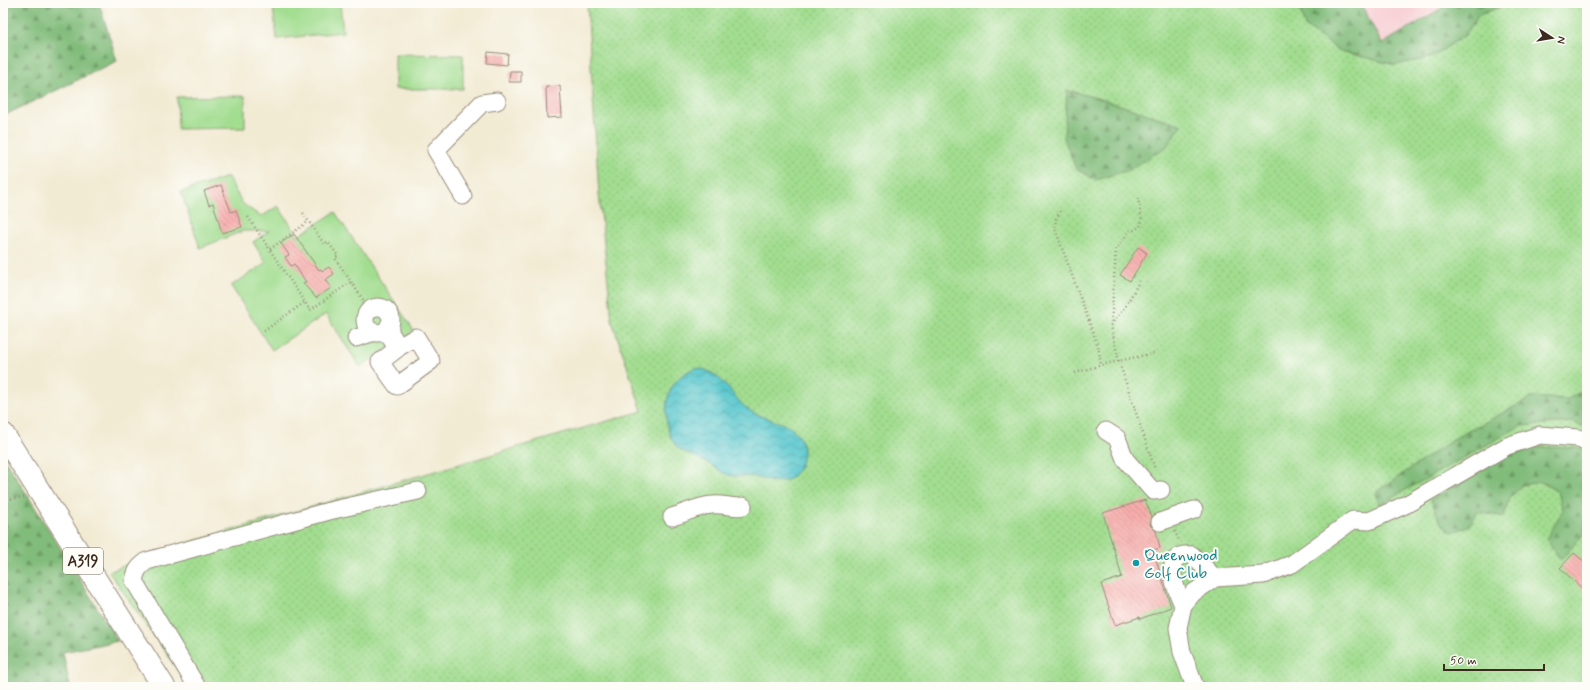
<svg xmlns="http://www.w3.org/2000/svg" width="1590" height="690" viewBox="0 0 1590 690" font-family="Mynerve,sans-serif">
  <style>
    .built { fill: #f7cfd4 }
    .grass { fill: url(#grass-dots); stroke: #6e8457 }
    .forest { fill: url(#forest-firs); stroke: #5e734c }
    .garden { fill: #a2dd90; stroke: #6e8457 }
    .water { fill: url(#water-waves); stroke: #4a7876 }
    .building { fill: url(#building-back-hatch) }
    .lines { fill: none; stroke-linecap: round; stroke-linejoin: round }
    .minor-casing { stroke: #968a79; stroke-width: 19 }
    .major-casing { stroke: #968a79; stroke-width: 24 }
    .path { stroke: #968a79; stroke-width: 2.5; stroke-dasharray: 1 3; stroke-linecap: butt }
    .minor { stroke: #fff; stroke-width: 17 }
    .major { stroke: #fff; stroke-width: 22 }
    .culture-dot { fill: #0f9aa8; stroke: #fdfcf7; stroke-width: 1.5 }
    .labels { text-anchor: middle; stroke-width: 4; stroke-linejoin: round; paint-order: stroke }
    .shield { fill: #fdfcf7; stroke: #75695f; stroke-width: 1 }
    .shield-label { font-size: 15px; font-weight: bold; fill: #3b2a1e }
    .culture-label { font-size: 16px; fill: #0d838f; stroke: #fdfcf7; text-anchor: start }
  </style>
  <defs>
    <pattern id="grass-dots" width="8" height="8" patternUnits="userSpaceOnUse"><rect width="8" height="8" fill="#a2dd90"/><path d="M2 2h.1M6 6h.1" fill="none" stroke="#8cbe7c" stroke-width="1.8" stroke-linecap="round"/></pattern>
    <pattern id="forest-firs" width="22" height="20" patternUnits="userSpaceOnUse"><rect width="22" height="20" fill="#81bc7a"/><path d="M5 1l3.5 6h-7zM16 11l3.5 6h-7z" fill="#6b9963"/></pattern>
    <pattern id="water-waves" width="16" height="10" patternUnits="userSpaceOnUse"><rect width="16" height="10" fill="#59c7cd"/><path d="M0 5q4-4 8 0t8 0" fill="none" stroke="#4ba2a6"/></pattern>
    <pattern id="building-back-hatch" width="6" height="6" patternUnits="userSpaceOnUse"><rect width="6" height="6" fill="#f7adac"/><path d="M-1 5l2 2M0 0l6 6M5-1l2 2" fill="none" stroke="#c98d8b"/></pattern>
  </defs>
  <rect width="100%" height="100%" fill="#fdfcf7"/>
  <filter id="ink" filterUnits="userSpaceOnUse"><feTurbulence type="fractalNoise" baseFrequency=".025" numOctaves="2"/><feDisplacementMap in="SourceGraphic" scale="8" xChannelSelector="R" yChannelSelector="G"/><feConvolveMatrix kernelMatrix="1 2 1 2 8 2 1 2 1" color-interpolation-filters="sRGB"/></filter>
  <filter id="wash" filterUnits="userSpaceOnUse"><feTurbulence type="fractalNoise" baseFrequency=".012" numOctaves="4" result="noise"/><feDisplacementMap in="SourceGraphic" scale="16" xChannelSelector="R" yChannelSelector="G"/><feGaussianBlur stdDeviation="0.9" result="paint"/><feColorMatrix in="noise" values="0 0 0 0 0 0 0 0 0 0 0 0 0 0 0 0 0 1.4 0 .05"/><feComposite in="paint" operator="in"/></filter>
  <g filter="url(#wash)">
    <rect width="100%" height="100%" fill="#f2ebd4"/>
    <path class="built" d="M1361 3H1448L1381 44Z"/>
    <path class="grass" d="M587 3H1298L1305 26 1340 51 1464 36 1479 15 1510 3H1587V687H190L109 572 153 553 642 411 612 321 599 194Z"/>
    <g class="forest">
      <path d="M3 3H99L117 61 3 116Z"/>
      <path d="M1298 3H1361L1382 44 1450 3H1510L1479 15 1464 36 1430 58 1395 65 1340 51 1305 26Z"/>
      <path d="M1067 90 1104 100 1182 125 1166 147 1129 170 1096 180 1076 169 1064 138Z"/>
      <path d="M1587 388V428L1573 422 1520 426 1379 505 1376 492 1457 437 1533 397 1568 399Z"/>
      <path d="M1538 447 1578 448 1587 452V530L1561 560 1546 539 1563 510 1558 492 1541 482 1522 485 1509 499 1504 517 1478 512 1468 527 1451 532 1440 522 1431 500 1503 457Z"/>
      <path d="M3 456 118 641 63 652 70 687H3Z"/>
    </g>
    <g class="garden">
      <path d="M315 3H340L343 32 277 39 273 7Z"/>
      <path d="M395 54 463 55V89H395Z"/>
      <path d="M245 96V128L178 129 177 97Z"/>
      <path d="M228 177 242 203 261 217 278 206 298 236 335 212 414 331 360 367 326 314 272 350 231 286 266 263 253 242 269 231H243L200 248 181 192Z"/>
    </g>
    <path class="water" d="M696 368C722 370 731 397 749 410 767 423 800 420 803 448 803 456 802 464 797 471 791 481 783 482 771 481 764 480 758 477 751 476 744 476 736 477 729 475 722 473 715 467 708 463 700 459 690 455 681 450 666 441 664 412 668 397 672 383 682 372 696 368Z"/>
    <g id="blocks">
      <g class="building">
        <path d="M488 52 508 54 507 65 487 63Z"/>
        <path d="M510 71H521V82H509Z"/>
        <path d="M560 86 562 117 547 118 546 87Z"/>
        <path d="M221 185 231 212 236 210 242 227 222 233 213 203 209 205 204 191Z"/>
        <path d="M294 234 319 270 321 269 322 271 329 267 334 274 325 280 331 288 316 298 303 283 306 282 294 264 291 266 285 257 289 255 281 243Z"/>
        <path d="M1138 247 1147 253 1130 281 1120 275Z"/>
        <path d="M1145 500 1152 517 1150 525 1156 531 1160 548 1153 550 1171 607 1140 619V617L1115 625 1101 584 1122 577 1103 513Z"/>
        <path d="M1574 553 1587 564V593L1560 568Z"/>
      </g>
    </g>
  </g>
  <g filter="url(#ink)">
    <use href="#blocks" fill-opacity="0" stroke="#968a79" stroke-width="1"/>
    <g class="lines">
      <g class="minor-casing">
        <g id="minor">
          <path d="M463 196 436 150 482 103 497 101"/>
          <circle cx="378" cy="320" r="13"/>
          <path d="M382 332 389 335 397 349 380 362 397 386 431 361 416 337 399 347 391 334 389 325"/>
          <path d="M356 338 375 332"/>
          <path d="M1106 431 1117 438 1125 459 1153 491 1161 490"/>
          <path d="M672 517C686 513 698 506 712 505 722 503 733 509 743 506"/>
          <path d="M1160 522 1194 510"/>
          <path d="M1183 605C1176 590 1159 551 1192 555L1215 578"/>
          <path d="M197 687 134 581C136 570 139 567 147 561L329 511 418 491"/>
          <path d="M1195 687 1182 652 1178 628 1183 605 1193 593 1215 578 1263 575 1292 564 1353 520 1369 521 1407 504 1507 446 1540 435 1578 438 1587 443"/>
        </g>
      </g>
      <g class="major-casing">
        <path id="major" d="M3 434 164 687"/>
      </g>
      <g class="path">
        <path d="M1138 198 1142 221 1140 227 1134 230H1130L1116 249 1111 326 1119 362 1155 469"/>
        <path d="M1060 211 1056 219 1055 229 1098 346 1101 365"/>
        <path d="M303 213 324 244 328 242 338 256 335 258 370 310"/>
        <path d="M248 217 310 310 351 282"/>
        <path d="M270 249 309 221"/>
        <path d="M1111 325 1127 304 1140 280"/>
        <path d="M264 331 305 302"/>
        <path d="M1075 373 1101 365 1154 353"/>
        <path d="M3 500 24 497"/>
        <path d="M1175 531 1179 541"/>
      </g>
      <use href="#minor" class="minor"/>
      <use href="#major" class="major"/>
    </g>
  </g>
  <circle class="culture-dot" cx="1136" cy="563" r="4"/>
  <g class="labels">
    <rect class="shield" x="63" y="548" width="40" height="26" rx="3"/>
    <g class="shield-label">
      <text x="83" y="566">A319</text>
    </g>
    <g class="culture-label">
      <text x="1144" y="560">Queenwood<tspan x="1144" dy="18">Golf Club</tspan></text>
    </g>
  </g>
  <rect width="1590" height="690" fill="none" stroke="#fdfcf7" stroke-width="16"/>
  <g transform="translate(1552 38) rotate(102)" stroke="#fdfcf7" stroke-width="3" paint-order="stroke">
  <path d="M0-3L7 15L0 10L-7 15Z" fill="#3b2a1e"/>
  <text y="-6" font-size="11" font-weight="bold" text-anchor="middle" fill="#3b2a1e">N</text>
  </g>
  <path d="M1444 664v6h100v-6" fill="none" stroke="#3b2a1e" stroke-width="2"/>
  <text x="1450" y="664" font-size="12" fill="#3b2a1e" stroke="#fdfcf7" stroke-width="3" paint-order="stroke">50 m</text>
</svg>
